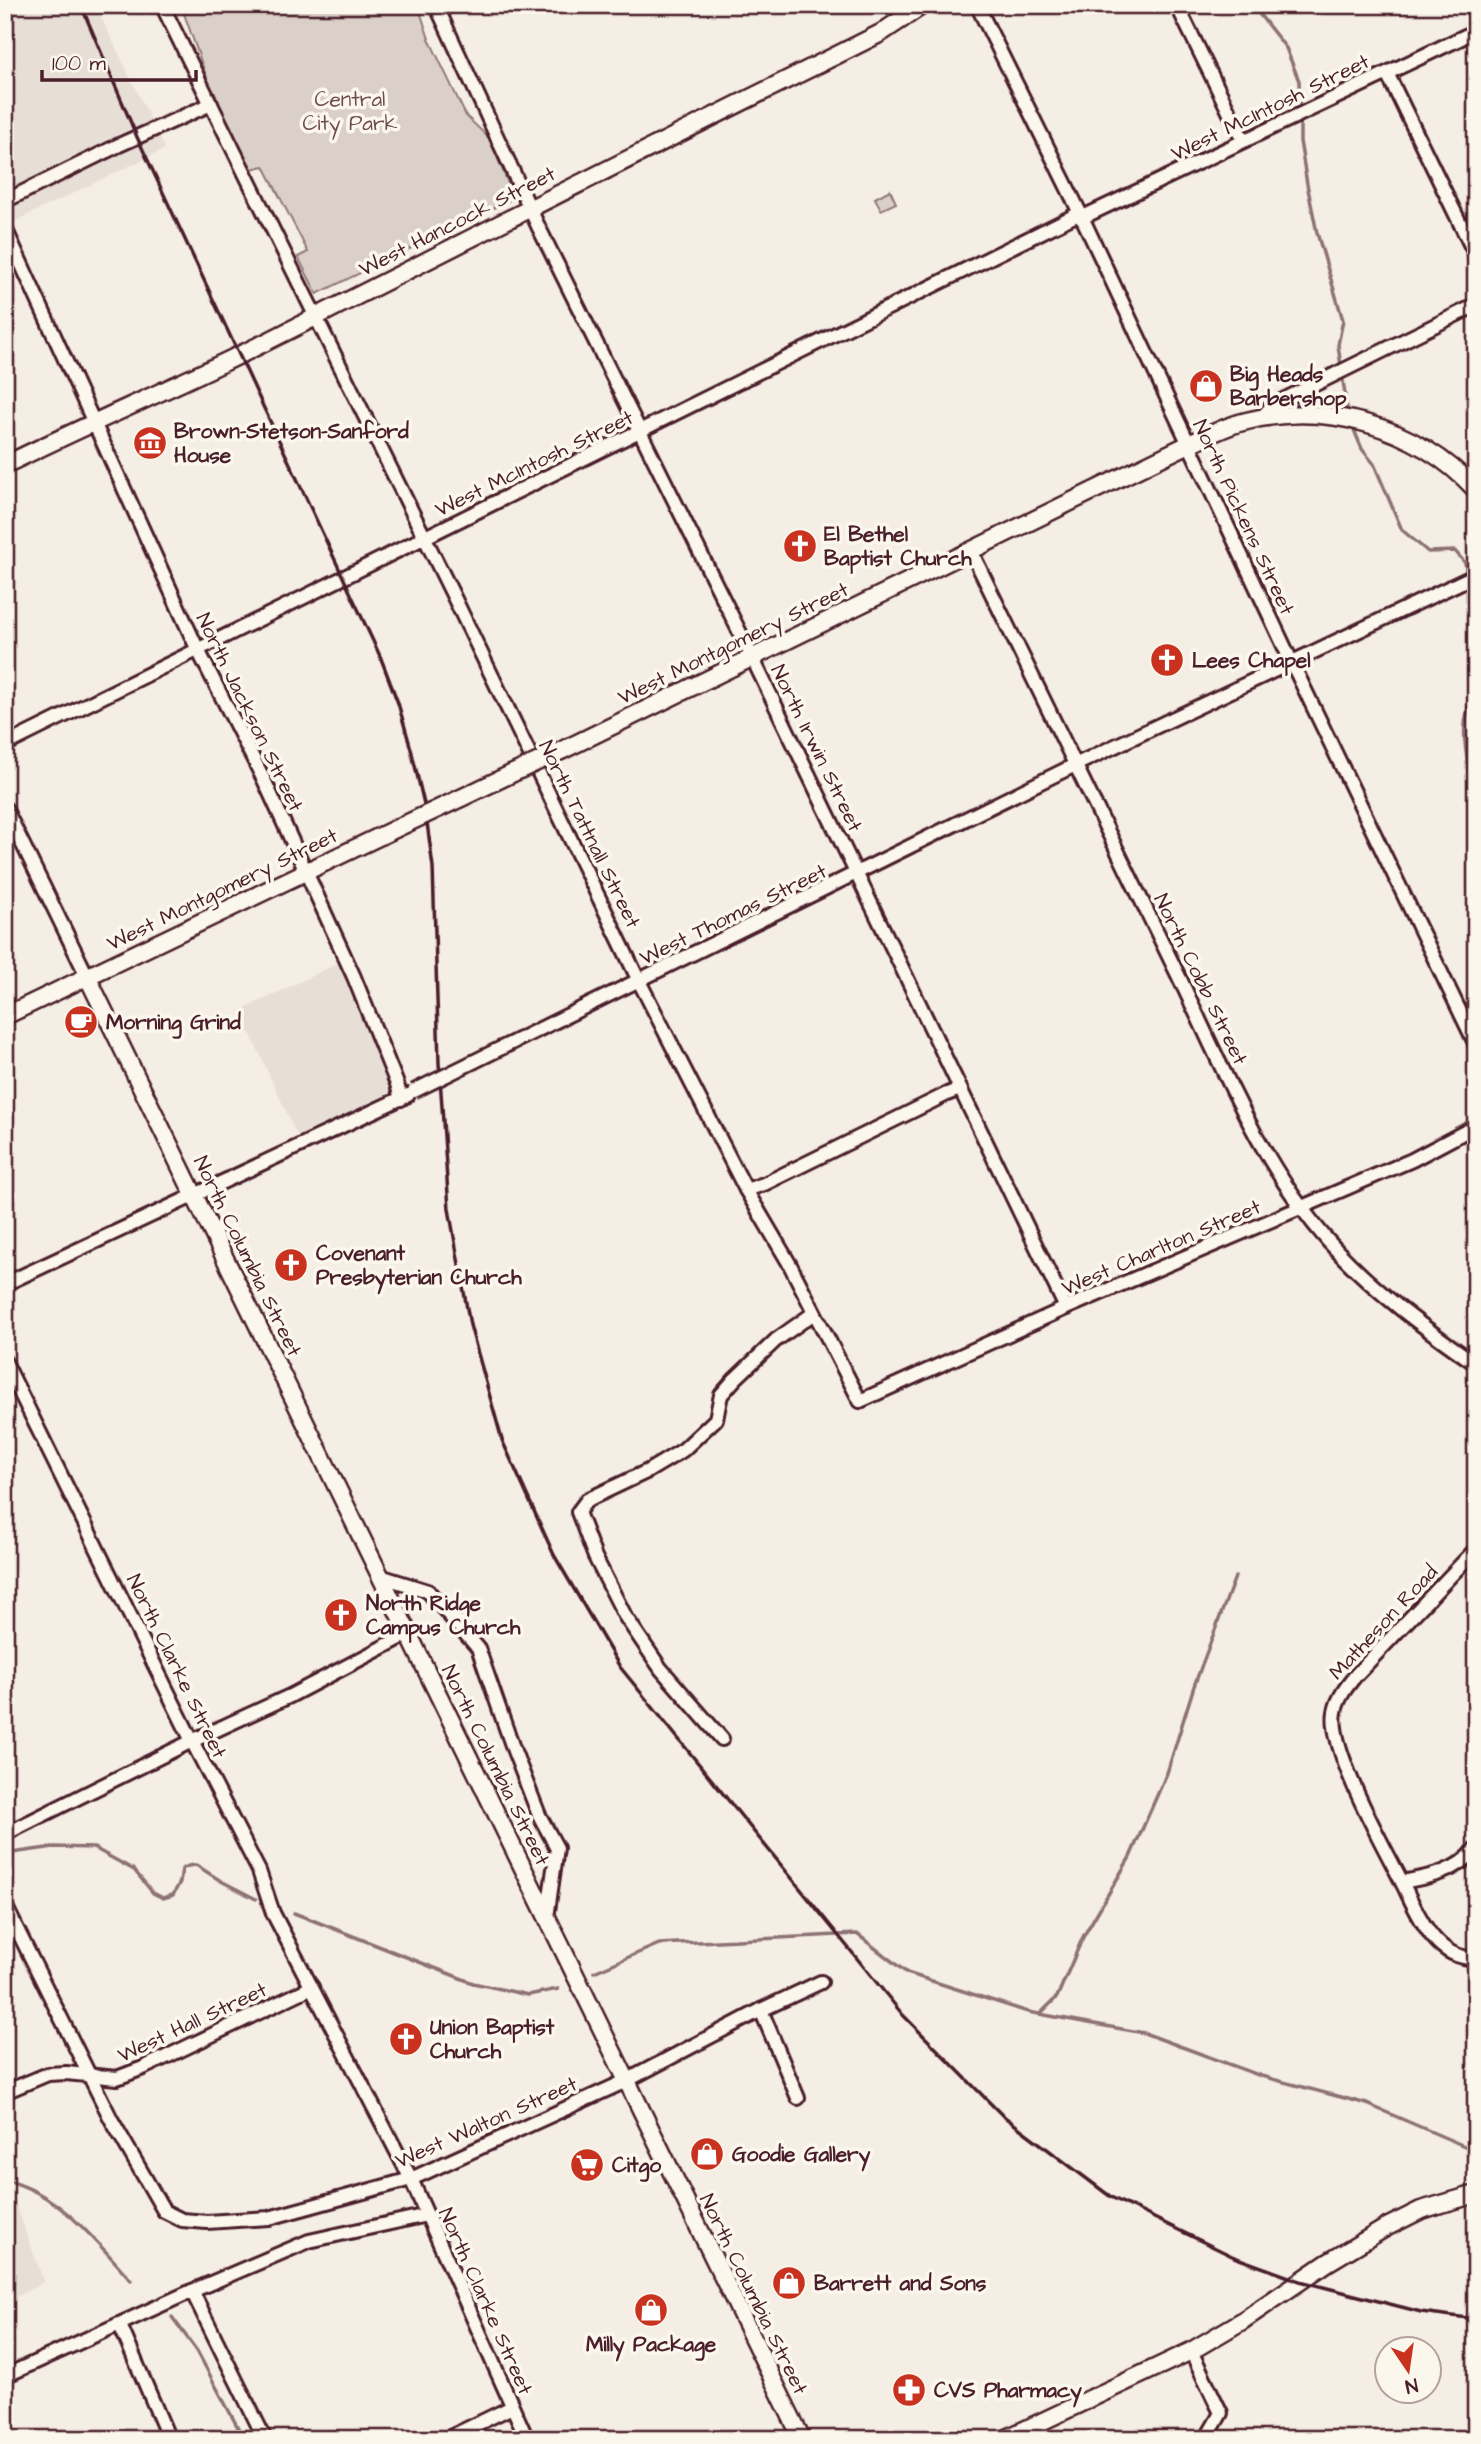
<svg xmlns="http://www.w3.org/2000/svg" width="1481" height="2444" viewBox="0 0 1481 2444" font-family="'Architects Daughter',sans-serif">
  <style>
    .built { fill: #e7dfd6 }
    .green { fill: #dbd0c9; stroke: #92787a; stroke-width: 2 }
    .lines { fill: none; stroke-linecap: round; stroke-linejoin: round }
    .stream { stroke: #8d7174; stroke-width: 3.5 }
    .minor-casing { stroke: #4a1f2b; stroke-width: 18 }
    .major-casing { stroke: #4a1f2b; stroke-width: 21 }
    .minor { stroke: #fbf7ec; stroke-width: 12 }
    .major { stroke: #fbf7ec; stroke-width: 16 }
    .rail { stroke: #4a1f2b; stroke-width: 3.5 }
    .minor-bridge-casing { stroke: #4a1f2b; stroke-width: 18; stroke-linecap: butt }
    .major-bridge-casing { stroke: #4a1f2b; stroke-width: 21; stroke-linecap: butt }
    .minor-bridge { stroke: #fbf7ec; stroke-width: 12 }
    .major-bridge { stroke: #fbf7ec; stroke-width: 16 }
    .labels { text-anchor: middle; stroke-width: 7; stroke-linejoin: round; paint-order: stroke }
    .park-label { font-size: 21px; fill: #6e4b52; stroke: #fbf7ec }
    .street-label { font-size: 21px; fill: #4a1f2b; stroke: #fbf7ec }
    .poi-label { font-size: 21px; font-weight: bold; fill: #4a1f2b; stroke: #fbf7ec; text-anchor: start }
  </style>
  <rect width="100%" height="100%" fill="#f4eee4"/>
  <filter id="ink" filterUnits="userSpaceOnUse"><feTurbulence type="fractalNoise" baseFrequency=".0143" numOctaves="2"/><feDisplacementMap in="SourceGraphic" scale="14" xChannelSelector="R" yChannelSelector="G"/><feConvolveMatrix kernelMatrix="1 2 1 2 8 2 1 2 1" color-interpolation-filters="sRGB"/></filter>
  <g filter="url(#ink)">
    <g class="built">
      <path d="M5 5H95L165 149 5 226Z"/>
      <path d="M338 963 388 1078 389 1098 299 1140 240 1011Z"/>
      <path d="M5 2198 15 2202 44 2282 5 2303Z"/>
    </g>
    <g class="green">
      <path d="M181 5H418L429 39 466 116 490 139 514 198 317 294 298 257 308 252 264 166 251 169 209 84Z"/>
      <path d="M890 190 896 203 881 210 875 198Z"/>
    </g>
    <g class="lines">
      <g class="stream">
        <path d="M1252 5 1286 48 1299 81 1300 110"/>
        <path d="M1300 117V141L1307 184 1317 233 1343 320 1338 345 1341 366"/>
        <path d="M1342 374 1348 415"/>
        <path d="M1352 425 1362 449 1374 464 1402 530 1428 552 1455 551 1465 563 1467 575"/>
        <path d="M1468 583 1470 615 1476 639"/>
        <path d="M1472 872C1471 848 1475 823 1473 800 1470 763 1454 726 1476 692"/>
        <path d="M5 1854 54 1847 94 1848 134 1870 153 1893 163 1898 173 1895 180 1882 182 1869 188 1866 196 1865 221 1881 256 1899"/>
        <path d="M294 1913 473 1983 528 1995 558 1989"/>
        <path d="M594 1972 659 1944 857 1934 907 1973 1028 2012 1144 2033 1261 2076 1367 2104 1476 2151"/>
        <path d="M1040 2014 1057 1997 1083 1937 1130 1857 1167 1773 1194 1686 1235 1577"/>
        <path d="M5 2180C59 2193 96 2241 131 2280"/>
        <path d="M172 2317 197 2351 244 2439"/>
      </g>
      <g class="minor-casing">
        <g id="minor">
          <path d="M162 5 452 593 639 981 746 1190 789 1263 860 1401 1066 1308 1412 1160 1476 1126"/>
          <path d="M436 5 538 226 752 657 1066 1308"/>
          <path d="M977 5 1080 213 1292 663 1476 1045"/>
          <path d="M1177 5 1240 134 1246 140"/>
          <path d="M1387 73 1476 256"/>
          <path d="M5 201 119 145 211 104"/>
          <path d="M1081 218 1476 31"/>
          <path d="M5 228 196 646 265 782 354 977 397 1084 401 1099"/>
          <path d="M1260 419 1273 405 1476 305"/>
          <path d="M971 551C1040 692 1109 834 1178 975 1222 1066 1261 1165 1329 1242 1372 1290 1423 1327 1476 1364"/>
          <path d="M5 745 1080 213"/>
          <path d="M5 808 88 978"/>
          <path d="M475 1061 1075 765 1476 575"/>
          <path d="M746 1190 764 1184 947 1094 960 1089"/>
          <path d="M5 1284 408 1095"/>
          <path d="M5 1362 192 1741 259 1871 273 1913 411 2179 527 2439"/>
          <path d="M1476 1549 1356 1675C1347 1686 1338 1697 1335 1712 1328 1748 1384 1847 1402 1882 1429 1877 1457 1872 1476 1849"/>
          <path d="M380 1576 428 1591 478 1648 514 1751 539 1815 557 1848 547 1918"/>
          <path d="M722 1739 661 1669 625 1616 595 1557 578 1512 587 1500 648 1471 683 1450 716 1419 721 1395 735 1379 776 1340 814 1313"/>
          <path d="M5 1834 192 1741 290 1696 408 1634"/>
          <path d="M1402 1882C1417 1912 1435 1961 1476 1958"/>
          <path d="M5 1905 111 2119 164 2211 182 2220 207 2222 269 2218 411 2179 626 2081 761 2010 821 1982"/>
          <path d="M761 2010 798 2098"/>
          <path d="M5 2092 48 2074 66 2073 117 2078 143 2068 312 1987"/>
          <path d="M192 2291 265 2439"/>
          <path d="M120 2325 169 2439"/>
          <path d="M1191 2351 1221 2413 1206 2439"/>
          <path d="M5 2376 192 2291 309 2241 427 2215"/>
          <path d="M446 2439 512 2407"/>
        </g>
      </g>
      <g class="major-casing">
        <g id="major">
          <path d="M5 465C95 420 188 382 278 336 464 242 650 147 837 55L881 33 923 5"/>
          <path d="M563 750 1189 444C1205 437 1222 428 1239 423 1324 399 1416 426 1476 490"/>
          <path d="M461 798 511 774"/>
          <path d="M88 978 802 2439"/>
          <path d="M5 1016 395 829"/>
          <path d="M1005 2439 1191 2351 1242 2321 1327 2263 1387 2227 1421 2210 1476 2194"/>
        </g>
      </g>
      <use href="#minor" class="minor"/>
      <use href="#major" class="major"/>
      <path class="rail" d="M81 5 137 137 380 656 398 703 411 749 425 808 433 867 439 1063 449 1209 470 1325 502 1440 554 1555 620 1667 903 2015 1002 2115 1111 2197 1234 2257 1300 2281 1343 2292 1421 2312 1476 2319"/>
      <g class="minor-bridge-casing">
        <path id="minor-bridge" d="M414 1091 475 1061"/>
      </g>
      <g class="major-bridge-casing">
        <g id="major-bridge">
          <path d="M511 774 563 750"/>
          <path d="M395 829 461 798"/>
        </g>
      </g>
      <use href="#minor-bridge" class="minor-bridge"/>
      <use href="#major-bridge" class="major-bridge"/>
    </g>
  </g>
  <defs>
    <g id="shop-disc" transform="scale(1.75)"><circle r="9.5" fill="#c8321e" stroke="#fbf7ec"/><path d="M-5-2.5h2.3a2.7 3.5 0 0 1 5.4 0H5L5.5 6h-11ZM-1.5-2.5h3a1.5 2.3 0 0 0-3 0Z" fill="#fff"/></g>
    <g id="museum-disc" transform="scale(1.75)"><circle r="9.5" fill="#c8321e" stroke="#fbf7ec"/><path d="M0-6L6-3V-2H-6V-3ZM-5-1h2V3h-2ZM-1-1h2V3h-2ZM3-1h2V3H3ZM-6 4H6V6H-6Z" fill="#fff"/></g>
    <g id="church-disc" transform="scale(1.75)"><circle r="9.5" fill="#c8321e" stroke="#fbf7ec"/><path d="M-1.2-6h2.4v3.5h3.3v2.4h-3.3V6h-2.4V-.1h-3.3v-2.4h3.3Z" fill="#fff"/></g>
    <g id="cafe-disc" transform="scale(1.75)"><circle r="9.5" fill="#c8321e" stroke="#fbf7ec"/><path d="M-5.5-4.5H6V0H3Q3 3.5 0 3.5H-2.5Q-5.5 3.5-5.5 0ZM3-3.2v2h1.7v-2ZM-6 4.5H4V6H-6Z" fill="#fff"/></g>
    <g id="supermarket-disc" transform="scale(1.75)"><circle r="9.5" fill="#c8321e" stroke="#fbf7ec"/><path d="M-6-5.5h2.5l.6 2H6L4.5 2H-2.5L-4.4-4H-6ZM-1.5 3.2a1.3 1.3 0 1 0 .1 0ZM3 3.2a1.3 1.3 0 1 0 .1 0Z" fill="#fff"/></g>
    <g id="pharmacy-disc" transform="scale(1.75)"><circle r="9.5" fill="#c8321e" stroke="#fbf7ec"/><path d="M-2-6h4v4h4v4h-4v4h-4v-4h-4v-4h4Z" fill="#fff"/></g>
  </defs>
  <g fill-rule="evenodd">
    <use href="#shop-disc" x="1206" y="386"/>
    <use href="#museum-disc" x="150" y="443"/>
    <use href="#church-disc" x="800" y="546"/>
    <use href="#church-disc" x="1167" y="660"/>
    <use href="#cafe-disc" x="81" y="1022"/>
    <use href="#church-disc" x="291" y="1265"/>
    <use href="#church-disc" x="341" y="1615"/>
    <use href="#church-disc" x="406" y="2039"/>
    <use href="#shop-disc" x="707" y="2154"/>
    <use href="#supermarket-disc" x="587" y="2165"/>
    <use href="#shop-disc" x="789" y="2283"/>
    <use href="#shop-disc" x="651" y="2310"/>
    <use href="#pharmacy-disc" x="909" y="2390"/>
  </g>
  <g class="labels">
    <g class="park-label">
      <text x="350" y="106">Central<tspan x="350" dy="24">City Park</tspan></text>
    </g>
    <g class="street-label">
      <text transform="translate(1270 107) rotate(-26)" y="7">West McIntosh Street</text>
      <text transform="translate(457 221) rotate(-27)" y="7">West Hancock Street</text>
      <text transform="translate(534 463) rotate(-26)" y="7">West McIntosh Street</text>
      <text transform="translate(1244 517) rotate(65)" y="7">North Pickens Street</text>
      <text transform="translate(733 643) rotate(-26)" y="7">West Montgomery Street</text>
      <text transform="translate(250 712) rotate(64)" y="7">North Jackson Street</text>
      <text transform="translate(817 748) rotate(64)" y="7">North Irwin Street</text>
      <text transform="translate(590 834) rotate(64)" y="7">North Tattnall Street</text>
      <text transform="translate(222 889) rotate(-26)" y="7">West Montgomery Street</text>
      <text transform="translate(733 914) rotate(-26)" y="7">West Thomas Street</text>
      <text transform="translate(1201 979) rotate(64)" y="7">North Cobb Street</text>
      <text transform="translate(1161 1247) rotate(-23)" y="7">West Charlton Street</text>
      <text transform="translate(248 1256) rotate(64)" y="7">North Columbia Street</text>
      <text transform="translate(1383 1622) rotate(-47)" y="7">Matheson Road</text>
      <text transform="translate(177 1666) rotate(64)" y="7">North Clarke Street</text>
      <text transform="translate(496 1765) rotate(64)" y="7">North Columbia Street</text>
      <text transform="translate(192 2022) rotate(-25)" y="7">West Hall Street</text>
      <text transform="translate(486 2122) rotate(-24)" y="7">West Walton Street</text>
      <text transform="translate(754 2294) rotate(64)" y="7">North Columbia Street</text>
      <text transform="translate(486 2301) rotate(66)" y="7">North Clarke Street</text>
    </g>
    <g class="poi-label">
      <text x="1230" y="381">Big Heads<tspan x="1230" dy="24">Barbershop</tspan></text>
      <text x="174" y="438">Brown-Stetson-Sanford<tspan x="174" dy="24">House</tspan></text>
      <text x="824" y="541">El Bethel<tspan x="824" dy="24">Baptist Church</tspan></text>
      <text x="1192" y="667">Lees Chapel</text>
      <text x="106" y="1029">Morning Grind</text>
      <text x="316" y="1260">Covenant<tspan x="316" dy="24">Presbyterian Church</tspan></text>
      <text x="366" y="1610">North Ridge<tspan x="366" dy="24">Campus Church</tspan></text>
      <text x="430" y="2034">Union Baptist<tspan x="430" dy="24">Church</tspan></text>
      <text x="732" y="2161">Goodie Gallery</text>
      <text x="612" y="2172">Citgo</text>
      <text x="814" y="2290">Barrett and Sons</text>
      <text x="651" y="2351" text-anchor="middle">Milly Package</text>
      <text x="934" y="2397">CVS Pharmacy</text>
    </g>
  </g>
  <rect width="1481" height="2444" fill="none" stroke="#fbf7ec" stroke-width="28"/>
  <rect x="14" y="14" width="1453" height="2416" fill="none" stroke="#4a1f2b" stroke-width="2.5" filter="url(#ink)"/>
  <g transform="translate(1408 2370) rotate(167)"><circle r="33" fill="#fbf7ec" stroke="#b4a19f" stroke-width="2"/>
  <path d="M0-5L12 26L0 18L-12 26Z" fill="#c8321e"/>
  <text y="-10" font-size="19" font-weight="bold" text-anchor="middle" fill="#4a1f2b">N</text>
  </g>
  <path d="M42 70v10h154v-10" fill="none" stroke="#4a1f2b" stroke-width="3.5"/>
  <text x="52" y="70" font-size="21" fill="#4a1f2b" stroke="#fbf7ec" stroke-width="5" paint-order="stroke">100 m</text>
</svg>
